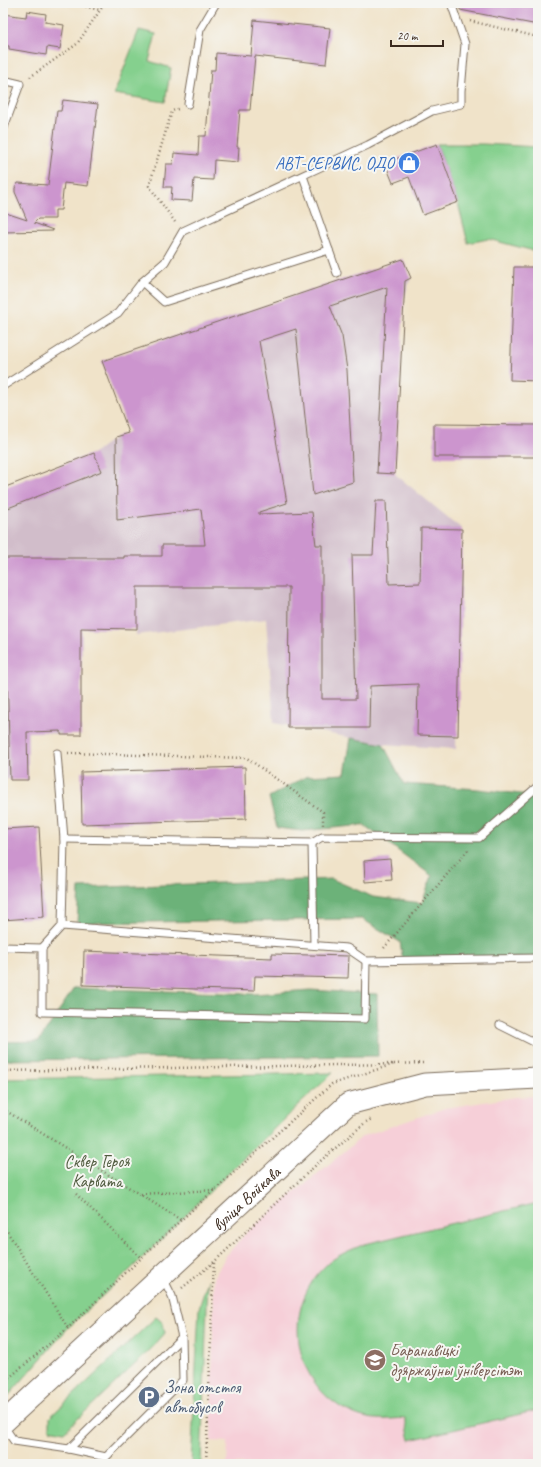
<svg xmlns="http://www.w3.org/2000/svg" width="541" height="1467" viewBox="0 0 541 1467" font-family="Caveat,sans-serif">
  <style>
    .built { fill: #f6cfd8 }
    .industrial { fill: #d1bdca }
    .green { fill: #85d08e; stroke: #607d56 }
    .forest { fill: #6cb279; stroke: #546e4c }
    .building { fill: #cc95ce }
    .lines { fill: none; stroke-linecap: round; stroke-linejoin: round }
    .service-casing { stroke: #7a6b5a; stroke-width: 9 }
    .secondary-casing { stroke: #7a6b5a; stroke-width: 23 }
    .path { stroke: #7a6b5a; stroke-width: 2.5; stroke-dasharray: 1 3; stroke-linecap: butt }
    .service { stroke: #fff; stroke-width: 7 }
    .secondary { stroke: #fff; stroke-width: 21 }
    .labels { text-anchor: middle; stroke-width: 4; stroke-linejoin: round; paint-order: stroke }
    .shop-label { font-size: 17px; fill: #366cbe; stroke: #f6f6f2; text-anchor: end }
    .park-label { font-size: 17px; fill: #515c40; stroke: #f6f6f2 }
    .street-label { font-size: 17px; fill: #3b2a1e; stroke: #f6f6f2 }
    .education-label { font-size: 17px; fill: #785e54; stroke: #f6f6f2; text-anchor: start }
    .service-label { font-size: 17px; fill: #4e5e75; stroke: #f6f6f2; text-anchor: start }
  </style>
  <rect width="100%" height="100%" fill="#f6f6f2"/>
  <filter id="ink" filterUnits="userSpaceOnUse"><feTurbulence type="fractalNoise" baseFrequency=".025" numOctaves="2"/><feDisplacementMap in="SourceGraphic" scale="8" xChannelSelector="R" yChannelSelector="G"/><feConvolveMatrix kernelMatrix="1 2 1 2 8 2 1 2 1" color-interpolation-filters="sRGB"/></filter>
  <filter id="wash" filterUnits="userSpaceOnUse"><feTurbulence type="fractalNoise" baseFrequency=".012" numOctaves="4" result="noise"/><feDisplacementMap in="SourceGraphic" scale="16" xChannelSelector="R" yChannelSelector="G"/><feGaussianBlur stdDeviation="0.9" result="paint"/><feColorMatrix in="noise" values="0 0 0 0 0 0 0 0 0 0 0 0 0 0 0 0 0 1.4 0 .05"/><feComposite in="paint" operator="in"/></filter>
  <g filter="url(#wash)">
    <rect width="100%" height="100%" fill="#f0e3c9"/>
    <path class="built" d="M538 1096V1464H227L228 1442 211 1441 214 1278 225 1257 247 1232 363 1136 445 1108 516 1097Z"/>
    <path class="industrial" d="M403 259 411 278 403 301 395 474 462 529 456 749 383 744 274 723 266 619 136 635V629H82L81 735H61L43 732H28V780L3 779V488L94 453 116 437 129 433 102 361Z"/>
    <g class="green">
      <path d="M139 30 156 34 149 61 171 68 165 102 114 94Z"/>
      <path d="M437 144H483L538 147V252L488 239 468 243 458 203Z"/>
      <path d="M333 1073 287 1116 130 1270 68 1328 3 1402V1079Z"/>
      <path d="M538 1203V1410L410 1440 405 1418C390 1419 375 1421 360 1416 296 1395 277 1313 325 1266 336 1255 351 1250 365 1244Z"/>
      <path d="M208 1280 201 1464H191L199 1308Z"/>
      <path d="M156 1317 163 1323 165 1333 152 1348 64 1432 50 1429V1417Z"/>
    </g>
    <g class="forest">
      <path d="M351 738 383 744 404 784 478 789 538 796V958L403 961 400 942 362 919 77 923 79 888 332 879 373 897 422 903 432 876 364 825 302 831 277 828 269 797 307 776 345 774Z"/>
      <path d="M74 988 254 994 310 990 377 994 378 1056 3 1060V1042L39 1041Z"/>
    </g>
    <g id="blocks">
      <g class="building">
        <path d="M460 3H538V25L460 10Z"/>
        <path d="M27 11 46 14 45 22 64 25 60 49 47 47 46 55 9 49V46L3 45V14L26 17Z"/>
        <path d="M254 20 330 28 326 64 255 56 250 110H240L237 147H239L238 162 214 160 213 180 194 179 192 201 171 200 172 187H164L166 164H173L174 153 198 155 199 136H206L211 70H215L216 53 251 56Z"/>
        <path d="M63 100 98 104 88 186 64 183 61 210H55V219H38L34 223 53 230V231L3 232V212L27 220 15 192V188L18 183 48 185 57 111H61Z"/>
        <path d="M437 144 458 202 423 215 409 177 393 183 385 163Z"/>
        <path d="M403 259 411 278 405 281 395 474 377 473 387 287 330 306 342 336 347 370 353 482 313 495 296 329 259 341 287 503 259 512V514L312 512 316 545H322V699H356L352 555H373L376 501H386L389 584 420 583 421 528 462 529 458 736 417 735 418 684 370 686 369 728H288L289 587H137V629L81 628V735H61V731L27 732 28 780H10L6 631H3V558H124V556H162V545H205L201 509 117 520 116 437 129 433 102 361Z"/>
        <path d="M514 267H538V381L510 380Z"/>
        <path d="M434 424 538 425V457H434Z"/>
        <path d="M94 453 102 471 3 510V488Z"/>
        <path d="M245 767 246 819 82 824 81 772Z"/>
        <path d="M39 827 44 917 3 920V829Z"/>
        <path d="M390 859 392 880 365 882 364 861Z"/>
        <path d="M84 951 272 958V954L349 956 348 978 255 976 254 991 83 985Z"/>
      </g>
    </g>
  </g>
  <g filter="url(#ink)">
    <use href="#blocks" fill-opacity="0" stroke="#7a6b5a" stroke-width="1"/>
    <g class="lines">
      <g class="service-casing">
        <g id="service">
          <path d="M3 80 20 84 3 130"/>
          <path d="M188 104 200 30 216 3"/>
          <path d="M303 176 337 273"/>
          <path d="M142 282 164 302 329 250"/>
          <path d="M3 386 118 313 142 282 165 262 183 231 368 145 432 111 461 104V91L465 44 451 3"/>
          <path d="M57 753 64 839 62 926"/>
          <path d="M64 839 312 843 322 837 479 838 538 786"/>
          <path d="M312 843 314 945"/>
          <path d="M3 947 42 948V1012L365 1019 366 961"/>
          <path d="M42 948 62 926 347 948 366 961 538 958"/>
          <path d="M500 1025 538 1044"/>
          <path d="M3 1425 14 1441 69 1449 182 1337 172 1296 163 1278"/>
          <path d="M69 1449 106 1457 183 1380 182 1337"/>
        </g>
      </g>
      <g class="secondary-casing">
        <g id="secondary">
          <path id="s1" d="M3 1423 348 1104 425 1084 538 1078"/>
        </g>
      </g>
      <g class="path">
        <path d="M70 3 100 10"/>
        <path d="M470 21 538 37"/>
        <path d="M30 77 77 44 105 3"/>
        <path d="M175 222 149 186 172 111 178 109"/>
        <path d="M68 753 247 758 323 812V826"/>
        <path d="M384 948 468 850"/>
        <path d="M394 1064 424 1063"/>
        <path d="M3 1071 394 1064 332 1084 181 1220 68 1328 3 1383"/>
        <path d="M3 1109 181 1220"/>
        <path d="M76 1194 141 1258"/>
        <path d="M141 1194 214 1190"/>
        <path d="M3 1225 68 1328"/>
        <path d="M182 1288 214 1262 318 1163 366 1122 372 1119"/>
        <path d="M206 1464 214 1262"/>
      </g>
      <use href="#service" class="service"/>
      <use href="#secondary" class="secondary"/>
    </g>
  </g>
  <defs>
    <g id="shop-disc" transform="scale(1.15)"><circle r="9.5" fill="#3f7fe0" stroke="#f6f6f2"/><path d="M-5-2.5h2.3a2.7 3.5 0 0 1 5.4 0H5L5.5 6h-11ZM-1.5-2.5h3a1.5 2.3 0 0 0-3 0Z" fill="#fff"/></g>
    <g id="university-disc" transform="scale(1.15)"><circle r="9.5" fill="#8d6e63" stroke="#f6f6f2"/><path d="M0-5L7-2L0 1L-7-2ZM-4 1L0 2.5L4 1V4Q0 6-4 4Z" fill="#fff"/></g>
    <g id="parking-disc" transform="scale(1.15)"><circle r="9.5" fill="#5c6f8a" stroke="#f6f6f2"/><path d="M-3.5-5.5H1a3.5 3.5 0 0 1 0 7H-1V5.5H-3.5ZM-1-3.4V-.6H.8a1.4 1.4 0 0 0 0-2.8Z" fill="#fff"/></g>
  </defs>
  <g fill-rule="evenodd">
    <use href="#shop-disc" x="409" y="163"/>
    <use href="#university-disc" x="375" y="1360"/>
    <use href="#parking-disc" x="149" y="1397"/>
  </g>
  <g class="labels">
    <g class="shop-label">
      <text x="394" y="169">АВТ-СЕРВИС, ОДО</text>
    </g>
    <g class="park-label">
      <text x="97" y="1167">Сквер Героя<tspan x="97" dy="20">Карвата</tspan></text>
    </g>
    <g class="street-label">
      <text dy="6" stroke="none"><textPath href="#s1" startOffset="331">вуліца Войкава</textPath></text>
    </g>
    <g class="education-label">
      <text x="390" y="1356">Баранавіцкі<tspan x="390" dy="20">дзяржаўны ўніверсітэт</tspan></text>
    </g>
    <g class="service-label">
      <text x="164" y="1393">Зона отстоя<tspan x="164" dy="20">автобусов</tspan></text>
    </g>
  </g>
  <rect width="541" height="1467" fill="none" stroke="#f6f6f2" stroke-width="16"/>
  <path d="M391 40v6h52v-6" fill="none" stroke="#3b2a1e" stroke-width="2"/>
  <text x="397" y="40" font-size="12" fill="#3b2a1e" stroke="#f6f6f2" stroke-width="3" paint-order="stroke">20 m</text>
</svg>
